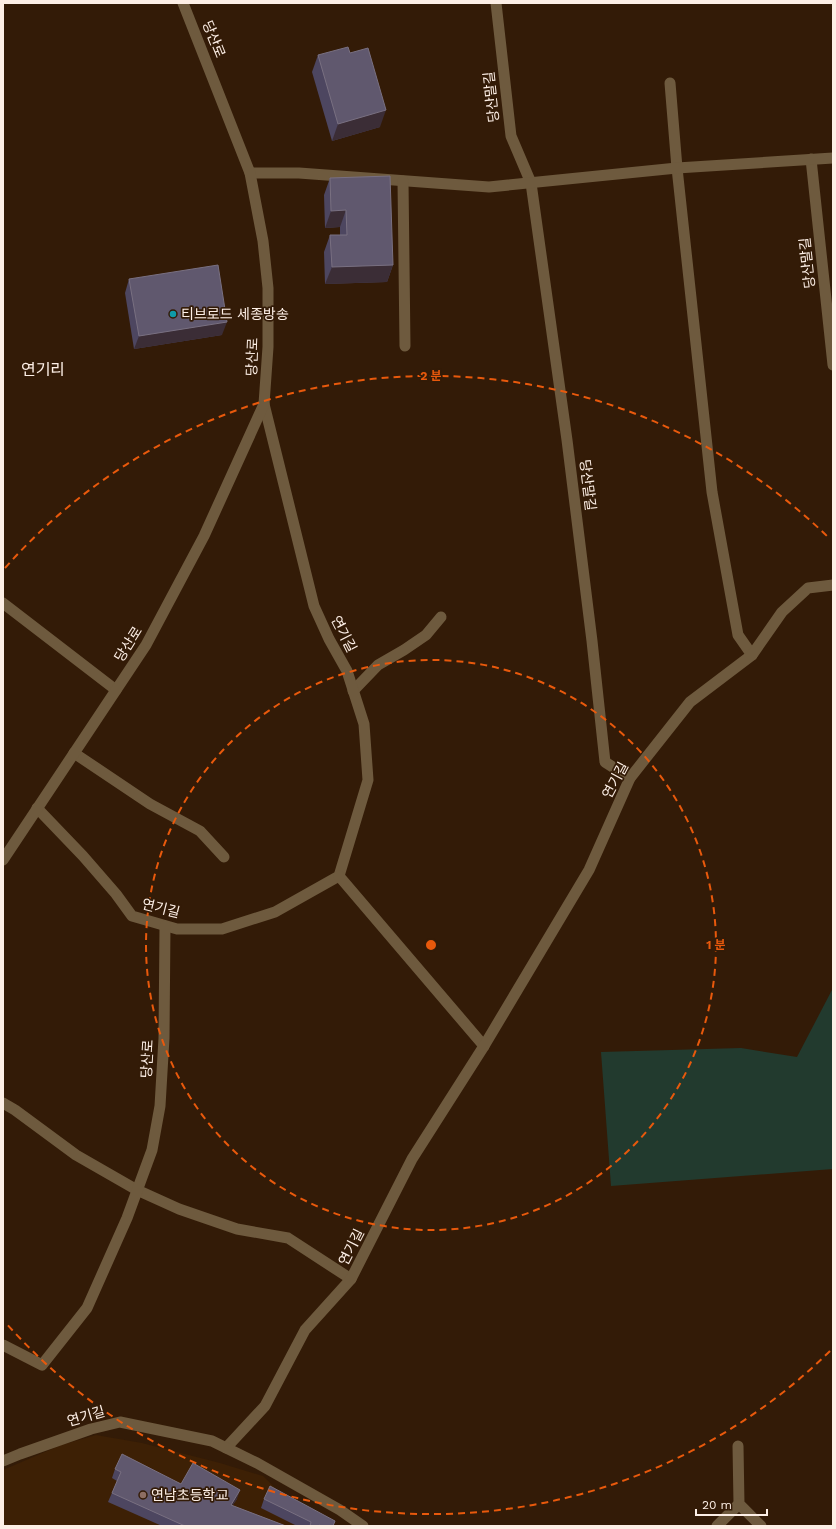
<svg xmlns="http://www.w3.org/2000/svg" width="836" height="1529" viewBox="0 0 836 1529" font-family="'Work Sans','Noto Sans KR',sans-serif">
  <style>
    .built { fill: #3d2005 }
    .green { fill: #223a2e }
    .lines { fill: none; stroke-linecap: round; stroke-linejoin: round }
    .service { stroke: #6e5a3e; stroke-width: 11 }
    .minor { stroke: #6e5a3e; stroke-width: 11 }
    .tertiary { stroke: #6e5a3e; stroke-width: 11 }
    .wall { fill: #4d4660 }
    .shaded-wall { fill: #3b2d36 }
    .building { fill: #60586e; stroke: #797081 }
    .ring { fill: none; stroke: #e8590c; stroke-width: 2; stroke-dasharray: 7 5 }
    .culture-dot { fill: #0f9aa8; stroke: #331b07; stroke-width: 1.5 }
    .education-dot { fill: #8d6e63; stroke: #331b07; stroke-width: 1.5 }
    .labels { text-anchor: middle; stroke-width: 3.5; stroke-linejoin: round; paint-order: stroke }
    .street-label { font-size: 14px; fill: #fdefe6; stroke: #331b07 }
    .poi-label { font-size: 14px; fill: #fdefe6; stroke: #331b07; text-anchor: start }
    .quarter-label { font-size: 16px; fill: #fdefe6; stroke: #331b07 }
    .centre { fill: #e8590c; stroke: #331b07; stroke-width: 2 }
    .ring-label { font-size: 12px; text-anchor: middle; font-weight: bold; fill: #e8590c; stroke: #331b07; stroke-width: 3.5; stroke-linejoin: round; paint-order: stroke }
  </style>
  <rect width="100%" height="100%" fill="#331b07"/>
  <path class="built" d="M96 1435 142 1443 220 1463 263 1476 302 1514 325 1526H3V1470L61 1445Z"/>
  <path class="green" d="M833 988V1169L611 1186 601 1052 741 1048 797 1057Z"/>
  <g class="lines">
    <g class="service">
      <path d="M670 83 677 168"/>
      <path d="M353 691 378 665 404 650 426 635 441 617"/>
      <path d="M74 753 150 804 200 831 224 857"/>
    </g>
    <g class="minor">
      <path d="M496 3 511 136 531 183 567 440 592 641 605 762 630 778"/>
      <path d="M811 159 833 365"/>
      <path d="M677 168 712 492 738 635 752 655"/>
      <path d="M250 173H299L489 187 677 168 833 158"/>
      <path d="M403 181 405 346"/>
      <path d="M3 603 116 690"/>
      <path d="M37 808 83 856 116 894 132 916 177 929H222L275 912 339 876 368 780 364 724 347 671 329 639 314 606 264 404"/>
      <path d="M339 876 484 1046"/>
      <path d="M3 1103 15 1110 76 1155 137 1190 179 1209 237 1229 288 1238 351 1279"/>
      <path d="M3 1345 42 1365 87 1308 127 1218 152 1150 160 1106 164 1038 165 926"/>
      <path d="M738 1446 739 1504 761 1526"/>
      <path d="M226 1448 265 1406 305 1330 351 1279 412 1159 484 1046 589 870 630 778 690 702 752 655 782 612 808 588 833 585"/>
      <path d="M3 1461 20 1454 91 1429 120 1422 212 1441 257 1463 340 1510 363 1526"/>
      <path d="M717 1526 739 1504"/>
    </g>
    <path class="tertiary" d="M3 860 146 645 204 536 264 404 268 347V288L263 241 250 173 183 3"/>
  </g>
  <g class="wall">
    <path d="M350 53 380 127 332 141 312 72 318 55Z"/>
    <path d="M330 178 393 265 387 282 325 284 324 252 330 235H340V227L325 228 324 195Z"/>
    <path d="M129 279 222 335 134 349 125 293Z"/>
    <path d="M115 1469 181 1484 237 1499 232 1506 286 1526H162L108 1502 117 1481 112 1478Z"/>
    <path d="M264 1499 335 1521 333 1526H297L261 1508Z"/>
  </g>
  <g class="shaded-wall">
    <path d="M386 110 380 127 332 141 338 124Z"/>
    <path d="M346 210 340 227 325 228 331 211Z"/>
    <path d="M393 265 387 282 325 284 332 267Z"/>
    <path d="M227 322 222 335 134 349 139 336Z"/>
    <path d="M240 1490 237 1499 227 1514 231 1505Z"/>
  </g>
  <g class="building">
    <path d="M348 47 350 53 368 48 386 110 338 124 318 55Z"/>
    <path d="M390 176 393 265 332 267 330 235H347L346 210 331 211 330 178Z"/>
    <path d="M218 265 227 322 139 336 129 279Z"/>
    <path d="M122 1454 181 1484 193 1463 240 1490 231 1505 286 1526H185L112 1493 121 1472 115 1469Z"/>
    <path d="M270 1486 335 1521 333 1526H321L319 1525V1526H310L311 1522 264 1499Z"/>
  </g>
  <g class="ring">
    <circle cx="431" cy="945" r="285"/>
    <path d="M830 1351A569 569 0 0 1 5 1322M5 568A569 569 0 0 1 830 539"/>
  </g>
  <circle class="culture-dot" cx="173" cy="314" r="4"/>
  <circle class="education-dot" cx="143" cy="1495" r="4"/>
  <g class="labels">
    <g class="street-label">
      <text transform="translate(214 39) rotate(68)" y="5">당산로</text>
      <text transform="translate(491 97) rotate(-96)" y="5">당산말길</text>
      <text transform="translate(807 263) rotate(-96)" y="5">당산말길</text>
      <text transform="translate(252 357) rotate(-88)" y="5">당산로</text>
      <text transform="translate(588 485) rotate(83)" y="5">당산말길</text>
      <text transform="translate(344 634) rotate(63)" y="5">연기길</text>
      <text transform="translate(128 644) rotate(-58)" y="5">당산로</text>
      <text transform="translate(615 780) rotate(-62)" y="5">연기길</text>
      <text transform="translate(161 908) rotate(14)" y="5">연기길</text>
      <text transform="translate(147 1059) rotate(-87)" y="5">당산로</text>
      <text transform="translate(351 1247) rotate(-63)" y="5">연기길</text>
      <text transform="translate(86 1416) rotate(-16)" y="5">연기길</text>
    </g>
    <g class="poi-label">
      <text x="181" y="319">티브로드 세종방송</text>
      <text x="151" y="1500">연남초등학교</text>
    </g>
    <g class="quarter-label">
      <text x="43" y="375">연기리</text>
    </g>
  </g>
  <circle cx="431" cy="945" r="6" class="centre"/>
  <g class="ring-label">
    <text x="431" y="380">2 분</text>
    <text x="716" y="949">1 분</text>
  </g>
  <rect width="836" height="1529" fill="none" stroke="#fdefe6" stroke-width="8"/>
  <path d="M696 1509v6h71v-6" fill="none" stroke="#fdefe6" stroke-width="2"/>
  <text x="702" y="1509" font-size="12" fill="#fdefe6" stroke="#331b07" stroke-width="3" paint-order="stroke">20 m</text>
</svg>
